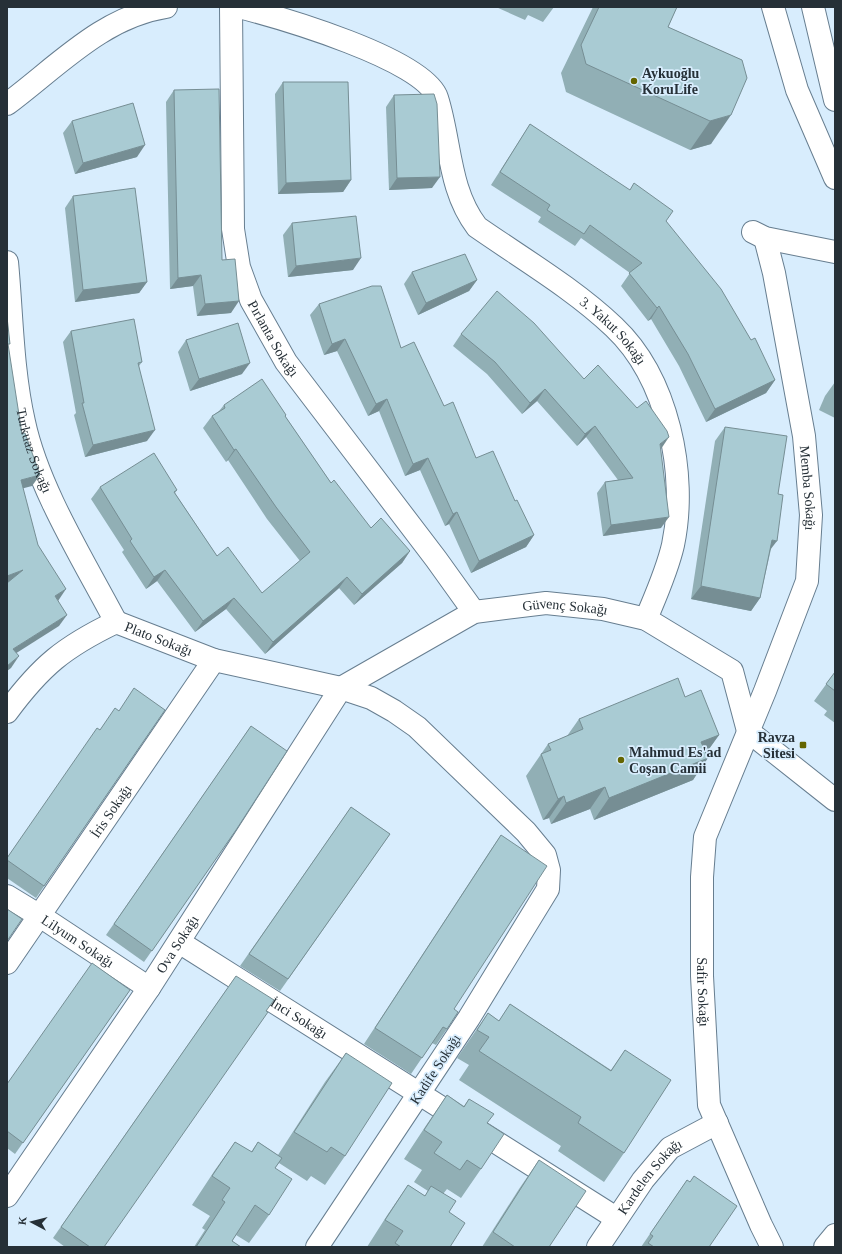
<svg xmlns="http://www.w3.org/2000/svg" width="842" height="1254" viewBox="0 0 842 1254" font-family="Georgia,serif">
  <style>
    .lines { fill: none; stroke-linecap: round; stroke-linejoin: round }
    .street-casing { stroke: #677e90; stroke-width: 24 }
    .secondary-casing { stroke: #677e90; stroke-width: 24 }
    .street { stroke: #fff; stroke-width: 22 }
    .secondary { stroke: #fff; stroke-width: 22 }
    .wall { fill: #91afb5 }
    .shaded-wall { fill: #768e94 }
    .building { fill: #a9cbd3; stroke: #768e94 }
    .poi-dot { fill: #646500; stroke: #d8edfd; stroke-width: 1.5 }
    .labels { text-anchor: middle; stroke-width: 3.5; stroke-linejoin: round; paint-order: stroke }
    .poi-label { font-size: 14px; font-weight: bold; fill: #263037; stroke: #d8edfd; text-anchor: start }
    .street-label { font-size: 14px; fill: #263037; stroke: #d8edfd }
  </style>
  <rect width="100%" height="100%" fill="#d8edfd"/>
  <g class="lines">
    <g class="street-casing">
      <g id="street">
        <path id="s1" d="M231 7 233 229 239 267 251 300 286 362 436 559 474 612"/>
        <path id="s2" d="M239 7C278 17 425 59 437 98 451 142 448 189 477 227 523 259 574 289 614 327 668 378 688 474 673 545 667 571 656 595 646 619"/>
        <path d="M773 7 797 90 835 178"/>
        <path d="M813 7 835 100"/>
        <path d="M7 104C57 67 102 17 166 7"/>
        <path d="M753 232 765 238 835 252"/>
        <path id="s3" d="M765 238 774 273 804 436 811 515 807 581 765 691 705 837 702 877V976L709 1105 761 1225 772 1247"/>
        <path id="s4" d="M7 262C12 315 12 369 24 422 38 488 84 561 116 622"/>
        <path id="s5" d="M7 712C41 666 64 647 116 622L214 660 341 688 371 698 394 711 417 727 526 832 545 855 549 870 548 889 469 1018 317 1247"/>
        <path id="s6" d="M7 896 40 916 149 988"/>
        <path id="s7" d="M179 942 616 1218"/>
        <path id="s8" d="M7 963 214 660"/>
        <path id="s9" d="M7 1196 149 988 341 688 474 612 546 603 603 609 646 619 732 671 748 731"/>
        <path id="s10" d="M598 1247 643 1180 670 1148 717 1123"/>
        <path d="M825 1247 835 1235"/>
      </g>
    </g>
    <g class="secondary-casing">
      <path id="secondary" d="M748 731 835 800"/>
    </g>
    <use href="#street" class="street"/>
    <use href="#secondary" class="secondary"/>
  </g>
  <g class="wall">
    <path d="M496 7H554L543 22 528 15 525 20Z"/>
    <path d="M593 7H677L668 27 742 60 711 144 690 150 566 92 561 73Z"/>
    <path d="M283 82 351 180 343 192 278 194 275 94Z"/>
    <path d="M174 90 222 260 231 313 197 316 193 286 170 289 166 102Z"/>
    <path d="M394 95 432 188 389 190 386 107Z"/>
    <path d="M72 121 137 157 75 174 63 133Z"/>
    <path d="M530 124 666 221 775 380 766 393 706 422 679 366 651 319 648 321 621 286 630 273 581 238 575 246 538 222 541 217 491 185Z"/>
    <path d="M73 196 147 282 139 293 75 302 65 208Z"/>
    <path d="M292 223 353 270 288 277 283 235Z"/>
    <path d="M412 272 477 280 469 291 418 315 404 284Z"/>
    <path d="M319 304 401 348 444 406 476 458 515 501 534 535 526 547 471 573 449 524 445 526 420 470 405 476 379 411 368 416 337 351 324 355 310 315Z"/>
    <path d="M71 331 142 362 139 366 147 441 85 457 74 415 76 413 63 342Z"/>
    <path d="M461 334 584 379 660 449 661 528 603 536 597 493 605 482 618 480 586 437 577 446 537 401 522 414 487 374 453 346Z"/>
    <path d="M186 340 242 374 190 391 178 352Z"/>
    <path d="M835 382V418L819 410 825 396Z"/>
    <path d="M224 405 285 416 331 483 371 528 410 551 402 563 354 605 339 588 265 654 226 609 195 632 157 581 146 589 122 552 124 550 91 499 100 487 177 490 175 493 217 556 262 593 300 561 267 519 228 460 226 462 203 428 212 416 219 411Z"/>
    <path d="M725 427 778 494 771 549 760 598 751 611 691 599 715 441Z"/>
    <path d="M835 672V723L824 715 827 711 814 701Z"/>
    <path d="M685 697 719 735 706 753 693 780 594 820 590 809 551 824 549 818 543 820 526 776 548 744 567 736 579 719Z"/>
    <path d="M165 710 36 898 7 878V858L100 730 119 711Z"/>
    <path d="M251 726 236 830 144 962 106 935Z"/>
    <path d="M351 807 390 834 280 991 240 966Z"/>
    <path d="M501 835 454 1009 447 1029 436 1045 432 1043 411 1074 364 1044 490 851Z"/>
    <path d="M236 976 104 1247H65L53 1238Z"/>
    <path d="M130 990 15 1154 7 1148V1084Z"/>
    <path d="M510 1004 611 1070 625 1050 624 1153 604 1182 558 1151 561 1146 459 1080 469 1065 457 1058 468 1042 488 1013 499 1021Z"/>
    <path d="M346 1053 345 1156 325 1185 311 1176 307 1181 279 1163 275 1168 269 1215 249 1243 236 1235 232 1241 241 1247H194L205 1230 202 1228 210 1216 192 1205 215 1170 235 1142 251 1152 258 1142 278 1155 325 1082Z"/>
    <path d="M447 1095 464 1106 469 1099 487 1123 481 1169 461 1198 447 1189 443 1194 449 1212 450 1247H367L388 1214 408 1185 425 1196 428 1191 414 1182 422 1170 404 1159 427 1124Z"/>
    <path d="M539 1160 549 1247H482L519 1189Z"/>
    <path d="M687 1180 709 1247H641L667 1209Z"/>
  </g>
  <g class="shaded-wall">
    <path d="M731 115 711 144 690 150 710 121Z"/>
    <path d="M145 145 137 157 75 174 83 163Z"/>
    <path d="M440 177 432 188 389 190 397 178Z"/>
    <path d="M351 180 343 192 278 194 286 183Z"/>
    <path d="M361 258 353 270 288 277 296 266Z"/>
    <path d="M201 275 193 286 170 289 178 278Z"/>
    <path d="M477 280 469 291 418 315 426 303Z"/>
    <path d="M147 282 139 293 75 302 83 290Z"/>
    <path d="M239 301 231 313 197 316 205 304Z"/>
    <path d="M659 306 651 319 648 321 657 308Z"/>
    <path d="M345 339 337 351 324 355 332 344Z"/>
    <path d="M250 363 242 374 190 391 199 379Z"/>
    <path d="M775 380 766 393 706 422 715 409Z"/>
    <path d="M545 389 537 401 522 414 530 403Z"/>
    <path d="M387 399 379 411 368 416 376 404Z"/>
    <path d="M595 426 586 437 577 446 585 434Z"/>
    <path d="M155 430 147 441 85 457 93 445Z"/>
    <path d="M669 437 661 449 660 444Z"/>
    <path d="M236 449 228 460 226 462 234 450Z"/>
    <path d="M428 458 420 470 405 476 413 464Z"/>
    <path d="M40 475 32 486 13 491 21 480Z"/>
    <path d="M457 512 449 524 445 526 453 514Z"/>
    <path d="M669 517 661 528 603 536 611 525Z"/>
    <path d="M534 535 526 547 471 573 479 561Z"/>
    <path d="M772 540 777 541 767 554Z"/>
    <path d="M410 551 402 563 354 605 362 594Z"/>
    <path d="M23 570 7 584V576Z"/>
    <path d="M165 570 157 581 146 589 154 577Z"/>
    <path d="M347 577 339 588 265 654 273 642Z"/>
    <path d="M701 586 760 598 751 611 691 599Z"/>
    <path d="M66 589 58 601 55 596Z"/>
    <path d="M234 598 226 609 195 632 203 621Z"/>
    <path d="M67 615 59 626 7 659 13 649Z"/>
    <path d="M19 656 11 668 7 671V666Z"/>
    <path d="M719 735 704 756 701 742Z"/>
    <path d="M708 758 693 780 594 820 609 798Z"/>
    <path d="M605 787 590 809 551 824 566 803Z"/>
    <path d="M564 796 549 818 543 820 558 799Z"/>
  </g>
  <g class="building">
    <path d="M599 7H677L668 27 742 60 747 78 731 115 710 121 586 64 581 45Z"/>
    <path d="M283 82H348L351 180 286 183Z"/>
    <path d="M219 89 222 260 235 259 239 301 205 304 201 275 178 278 174 90Z"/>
    <path d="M434 94 437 104 440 177 397 178 394 95Z"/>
    <path d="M133 103 145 145 83 163 72 121Z"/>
    <path d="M530 124 630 190 634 183 673 211 666 221 721 289 751 340 755 338 775 380 715 409 688 354 659 306 657 308 629 273 642 263 590 225 584 234 547 210 550 205 500 172Z"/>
    <path d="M135 188 147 282 83 290 73 196Z"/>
    <path d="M356 216 361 258 296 266 292 223Z"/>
    <path d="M465 254 477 280 426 303 412 272Z"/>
    <path d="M372 286H381L401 348 414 342 444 406 453 402 476 458 493 451 515 501 517 500 534 535 479 561 457 512 453 514 428 458 413 464 387 399 376 404 345 339 332 344 319 304Z"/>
    <path d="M497 291 534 323 584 379 598 365 637 408 646 401 667 431 669 437 660 444 669 517 611 525 605 482 633 478 595 426 585 434 545 389 530 403 495 362 461 334Z"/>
    <path d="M7 317 10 344H8L22 434 25 433 40 475 21 480 38 545 66 589 55 596 67 615 13 649 19 656 7 666V583L23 570 7 576Z"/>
    <path d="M134 319 142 362 138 363 155 430 93 445 82 403H84L71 331Z"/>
    <path d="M238 323 250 363 199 379 186 340Z"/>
    <path d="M262 379 286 415 285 416 331 483 334 480 371 528 381 518 410 551 362 594 347 577 273 642 234 598 203 621 165 570 154 577 130 541 132 539 100 487 154 453 177 490 174 492 217 556 228 547 262 593 310 552 276 507 236 449 234 450 212 416 225 408 224 405Z"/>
    <path d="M725 427 787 436 778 494 783 495 777 541 772 540 760 598 701 586Z"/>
    <path d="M835 672V691L826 684Z"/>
    <path d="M678 678 685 697 701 690 719 735 701 742 708 758 609 798 605 787 566 803 564 796 558 799 541 754 551 750 548 744 583 729 579 719Z"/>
    <path d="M134 688 165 710 44 886 7 860V858L97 728 100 730 115 708 119 711Z"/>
    <path d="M251 726 287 751 236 830 152 951 114 924Z"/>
    <path d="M351 807 390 834 288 979 249 954Z"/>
    <path d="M501 835 547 866 454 1009 458 1012 447 1029 443 1027 422 1058 375 1028Z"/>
    <path d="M7 909 22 919 7 941Z"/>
    <path d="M92 963 130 990 23 1143 7 1131V1084Z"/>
    <path d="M236 976 274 1000 266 1011 268 1012 104 1247H90L61 1227Z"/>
    <path d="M510 1004 611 1071 625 1050 671 1080 624 1153 578 1123 581 1117 479 1051 489 1037 477 1030 488 1013 499 1021Z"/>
    <path d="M346 1053 392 1083 345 1156 331 1147 327 1152 294 1132Z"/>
    <path d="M447 1095 464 1107 469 1099 494 1114 487 1123 504 1134 481 1169 467 1160 460 1170 434 1153 442 1142 424 1130Z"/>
    <path d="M235 1142 252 1152 258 1142 282 1158 275 1168 292 1179 269 1215 255 1205 232 1241 241 1247H196L225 1202 222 1200 230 1188 212 1176Z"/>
    <path d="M539 1160 586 1191 549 1247H515L493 1232Z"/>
    <path d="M694 1176 737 1206 709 1247H654L648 1243 653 1236 650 1234 687 1180 690 1182Z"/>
    <path d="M408 1185 425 1196 431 1186 456 1201 449 1212 465 1223 450 1247H401L395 1243 403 1231 385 1220Z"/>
  </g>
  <g class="poi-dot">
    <circle cx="634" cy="81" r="4"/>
    <rect x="799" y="741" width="8" height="8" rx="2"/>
    <circle cx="621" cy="760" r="4"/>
  </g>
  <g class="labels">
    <g class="poi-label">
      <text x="642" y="78">Aykuoğlu<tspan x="642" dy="16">KoruLife</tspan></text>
      <text x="795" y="742" text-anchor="end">Ravza<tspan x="795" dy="16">Sitesi</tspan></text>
      <text x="629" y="757">Mahmud Es'ad<tspan x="629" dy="16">Coşan Camii</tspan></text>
    </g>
    <g class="street-label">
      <text dy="5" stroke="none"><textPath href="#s2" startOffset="530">3. Yakut Sokağı</textPath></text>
      <text dy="5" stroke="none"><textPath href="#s1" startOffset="340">Pırlanta Sokağı</textPath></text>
      <text dy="5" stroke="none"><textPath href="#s4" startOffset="191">Turkuaz Sokağı</textPath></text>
      <text dy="5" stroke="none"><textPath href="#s3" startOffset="254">Memba Sokağı</textPath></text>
      <text dy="5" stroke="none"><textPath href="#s9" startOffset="853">Güvenç Sokağı</textPath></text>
      <text dy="5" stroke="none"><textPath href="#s5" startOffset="189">Plato Sokağı</textPath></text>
      <text dy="5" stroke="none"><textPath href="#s8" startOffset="184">İris Sokağı</textPath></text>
      <text dy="5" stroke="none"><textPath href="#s6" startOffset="84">Lilyum Sokağı</textPath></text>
      <text dy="5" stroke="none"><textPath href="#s9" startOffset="304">Ova Sokağı</textPath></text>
      <text dy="5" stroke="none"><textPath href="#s3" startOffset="778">Safir Sokağı</textPath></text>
      <text dy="5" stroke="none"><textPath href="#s7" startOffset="142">İnci Sokağı</textPath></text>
      <text transform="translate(435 1069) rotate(-57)" y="5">Kadife Sokağı</text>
      <text dy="5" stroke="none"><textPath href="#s10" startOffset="88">Kardelen Sokağı</textPath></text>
    </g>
  </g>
  <rect width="842" height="1254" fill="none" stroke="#263037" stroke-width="16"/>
  <g transform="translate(32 1222) rotate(277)" stroke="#d8edfd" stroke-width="3" paint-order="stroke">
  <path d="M0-3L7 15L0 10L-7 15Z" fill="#263037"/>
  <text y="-6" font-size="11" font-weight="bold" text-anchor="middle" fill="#263037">K</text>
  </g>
</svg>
